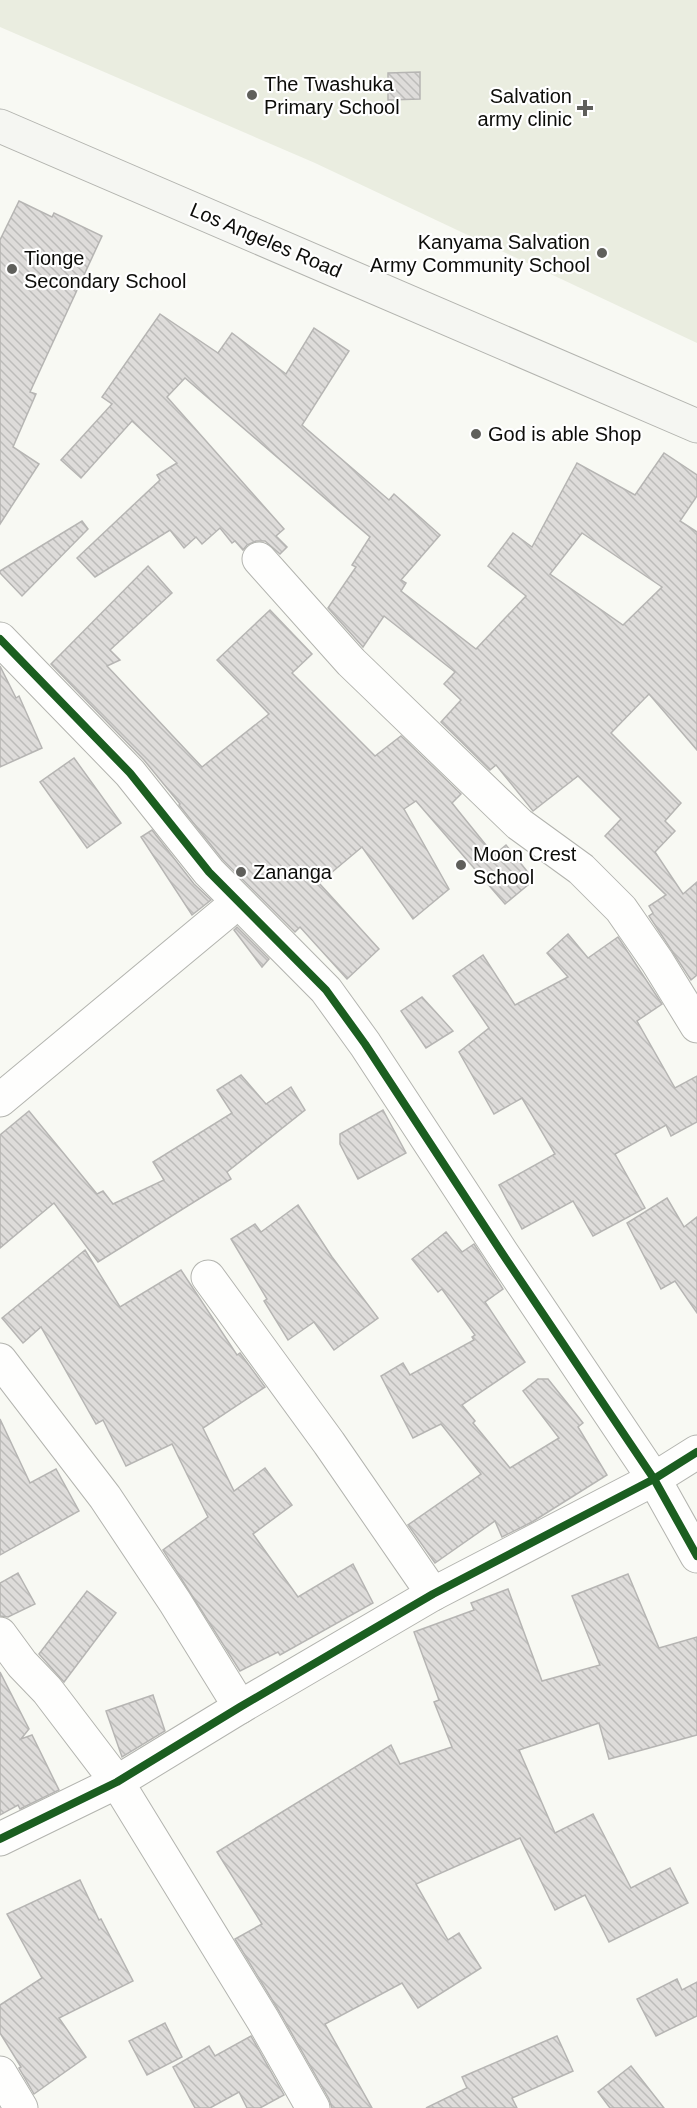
<svg xmlns="http://www.w3.org/2000/svg" width="697" height="2108" viewBox="0 0 697 2108" font-family="Arial,sans-serif">
  <style>
    .built { fill: #eaede0 }
    .building { fill: url(#building-back-hatch); stroke: #b6b5b3; stroke-width: 1.5; fill-rule: evenodd }
    .lines { fill: none; stroke-linecap: round; stroke-linejoin: round }
    .street-casing { stroke: #b3b4af; stroke-width: 35 }
    .secondary-casing { stroke: #b3b4af; stroke-width: 35 }
    .street { stroke: #fefefd; stroke-width: 33 }
    .secondary { stroke: #f5f6f2; stroke-width: 33 }
    .cycleway-casing { stroke: #fff; stroke-width: 11 }
    .cycleway { stroke: #1b5e20; stroke-width: 8 }
    .poi-dot { fill: #5f5f5b; stroke: #fff; stroke-width: 2 }
    .labels { text-anchor: middle; stroke-width: 4.5; stroke-linejoin: round; paint-order: stroke }
    .poi-label { font-size: 20px; fill: #0c0c09; stroke: #fff; text-anchor: start }
    .street-label { font-size: 20px; fill: #0c0c09; stroke: #fff }
  </style>
  <defs>
    <pattern id="building-back-hatch" width="6" height="6" patternUnits="userSpaceOnUse" patternTransform="scale(1.5)"><rect width="6" height="6" fill="#dedcda"/><path d="M-1 5l2 2M0 0l6 6M5-1l2 2" fill="none" stroke="#bdbcba"/></pattern>
  </defs>
  <rect width="100%" height="100%" fill="#f8f9f3"/>
  <path class="built" d="M0 0H697V343L315 163 0 27Z"/>
  <g class="building">
    <path d="M420 72V99L388 100V73Z"/>
    <path d="M19 201 52 217 54 213 102 236 30 392 36 394 13 447 39 464 0 524V240Z"/>
    <path d="M160 314 218 353 232 333 286 374 314 328 349 351 302 425 389 500 394 494 440 535 401 580 406 583 401 591 476 649 526 596 488 566 513 533 532 547 577 463 635 495 664 453 697 475V496L680 521 697 532V750L649 694 611 733 681 803 665 821 675 831 655 852 683 894 697 882V975L691 980 649 916 653 913 649 906 666 895 605 836 621 819 578 776 533 811 496 765 490 770 441 722 461 700 444 684 455 672 384 616 363 647 328 608 356 567 352 565 370 537 185 378 167 397 284 529 276 536 287 547 280 554 265 541H256L247 545 243 550 235 541 232 543 220 528 202 544 196 537 184 548 170 530 95 577 77 558 160 480 157 475 177 463 132 421 81 478 61 460 112 404 102 397ZM582 533 662 587 623 625 550 574Z"/>
    <path d="M82 521 88 529 22 596 0 573V571Z"/>
    <path d="M148 566 172 593 110 650 120 660 107 666 202 767 269 714 217 660 270 610 312 654 292 673 375 756 401 736 461 794 452 803 494 855 506 845 534 880 505 904 416 801 404 809 449 889 413 919 362 847 319 883 379 949 347 979 300 927 295 932 223 860 179 805 180 804 144 760 51 664Z"/>
    <path d="M0 666 16 698 19 696 42 748 0 767Z"/>
    <path d="M74 758 121 823 87 848 40 782Z"/>
    <path d="M152 830 194 884 211 900 192 915 141 837Z"/>
    <path d="M237 927 269 959 262 967 234 930Z"/>
    <path d="M568 934 588 958 618 937 662 1004 637 1021 675 1088 697 1076V1122L671 1136 666 1125 615 1154 645 1208 593 1236 573 1201 522 1229 499 1185 555 1154 522 1098 494 1114 459 1052 489 1028 453 976 483 955 515 1005 568 977 547 953Z"/>
    <path d="M422 997 453 1031 426 1048 401 1011Z"/>
    <path d="M241 1075 266 1104 291 1087 305 1110 227 1172 231 1179 98 1262 54 1203 0 1248V1135L29 1111 97 1194 103 1191 113 1204 164 1180 153 1162 232 1113 217 1090Z"/>
    <path d="M383 1110 406 1153 358 1179 340 1144V1134Z"/>
    <path d="M667 1198 684 1227 697 1217V1313L675 1281 661 1289 627 1223Z"/>
    <path d="M298 1205 332 1257 378 1318 334 1350 314 1322 288 1340 264 1301 267 1299 231 1239 255 1224 261 1232Z"/>
    <path d="M446 1232 462 1252 474 1244 503 1289 485 1302 525 1362 462 1405 475 1421 473 1423 510 1468 559 1438 523 1391 538 1379H548L583 1423 578 1427 607 1475 532 1522 502 1537 495 1521 435 1563 408 1525 481 1474 441 1424 413 1438 381 1376 403 1363 410 1375 474 1340 472 1337 475 1335 442 1289 438 1292 412 1259Z"/>
    <path d="M85 1250 120 1307 181 1270 237 1355 240 1353 265 1387 203 1428 234 1491 265 1468 292 1505 253 1534 298 1597 353 1564 373 1603 280 1655 278 1652 240 1671 163 1550 208 1517 172 1444 126 1466 103 1420 96 1424 41 1327 23 1343 2 1318Z"/>
    <path d="M0 1419 30 1483 56 1469 79 1511 0 1555Z"/>
    <path d="M18 1573 35 1604 8 1617 0 1616V1583Z"/>
    <path d="M628 1574 659 1648 697 1637V1735L609 1759 599 1723 519 1750 555 1833 593 1814 631 1888 670 1868 688 1903 609 1942 585 1895 555 1910 520 1838 416 1884 448 1940 459 1933 481 1968 418 2008 402 1983 325 2024 372 2108H332L329 2099 279 2011 235 1939 262 1924 217 1852 391 1745 400 1764 452 1747 434 1702 439 1700 414 1632 474 1610 471 1603 508 1589 542 1681 600 1665 572 1596Z"/>
    <path d="M87 1591 116 1613 64 1682 39 1654Z"/>
    <path d="M0 1672 29 1729 21 1739 32 1735 59 1790 20 1809 18 1805 0 1815Z"/>
    <path d="M153 1695 165 1731 122 1757 106 1711Z"/>
    <path d="M80 1880 99 1920 101 1919 133 1981 59 2018 86 2057 34 2094 19 2068 21 2067 0 2033V2005L42 1978 7 1914Z"/>
    <path d="M677 1979 682 1990 697 1982V2016L656 2036 637 1999Z"/>
    <path d="M165 2023 182 2057 147 2075 129 2041Z"/>
    <path d="M251 2036 284 2095 260 2108H247L239 2092 210 2108H195L173 2067 209 2046 215 2056Z"/>
    <path d="M557 2036 573 2071 512 2098 517 2108H426L467 2088 462 2077Z"/>
    <path d="M631 2066 664 2108H610L598 2092Z"/>
  </g>
  <g class="lines">
    <g class="street-casing">
      <g id="street">
        <path d="M259 559 351 662 519 824 581 869 621 909 657 961 697 1026"/>
        <path d="M0 639 130 773 209 872 326 990 365 1044 502 1253 654 1479 697 1556"/>
        <path d="M0 1100 226 912 236 901"/>
        <path d="M208 1277 329 1443 433 1594"/>
        <path d="M0 1360 105 1497 175 1602 240 1707"/>
        <path d="M0 1634 22 1664 47 1690 117 1782 263 2020 313 2108"/>
        <path d="M0 1839 117 1782 240 1707 433 1594 654 1479 697 1452"/>
        <path d="M0 2073 21 2108"/>
      </g>
    </g>
    <g class="secondary-casing">
      <path id="secondary" d="M0 126 697 426"/>
    </g>
    <use href="#street" class="street"/>
    <use href="#secondary" class="secondary"/>
    <g class="cycleway-casing">
      <g id="cycleway">
        <path d="M0 639 130 773 209 872 326 990 365 1044 502 1253 654 1479 697 1556"/>
        <path d="M0 1839 117 1782 240 1707 433 1594 654 1479 697 1452"/>
      </g>
    </g>
    <use href="#cycleway" class="cycleway"/>
  </g>
  <g class="poi-dot">
    <circle cx="252" cy="95" r="6"/>
    <path d="M582 99h6v6h6v6h-6v6h-6v-6h-6v-6h6z"/>
    <circle cx="602" cy="253" r="6"/>
    <circle cx="12" cy="269" r="6"/>
    <circle cx="476" cy="434" r="6"/>
    <circle cx="461" cy="865" r="6"/>
    <circle cx="241" cy="872" r="6"/>
  </g>
  <g class="labels">
    <g class="poi-label">
      <text x="264" y="91">The Twashuka<tspan x="264" dy="23">Primary School</tspan></text>
      <text x="572" y="103" text-anchor="end">Salvation<tspan x="572" dy="23">army clinic</tspan></text>
      <text x="590" y="249" text-anchor="end">Kanyama Salvation<tspan x="590" dy="23">Army Community School</tspan></text>
      <text x="24" y="265">Tionge<tspan x="24" dy="23">Secondary School</tspan></text>
      <text x="488" y="441">God is able Shop</text>
      <text x="473" y="861">Moon Crest<tspan x="473" dy="23">School</tspan></text>
      <text x="253" y="879">Zananga</text>
    </g>
    <g class="street-label">
      <text transform="translate(266 240) rotate(23)" y="7">Los Angeles Road</text>
    </g>
  </g>
</svg>
